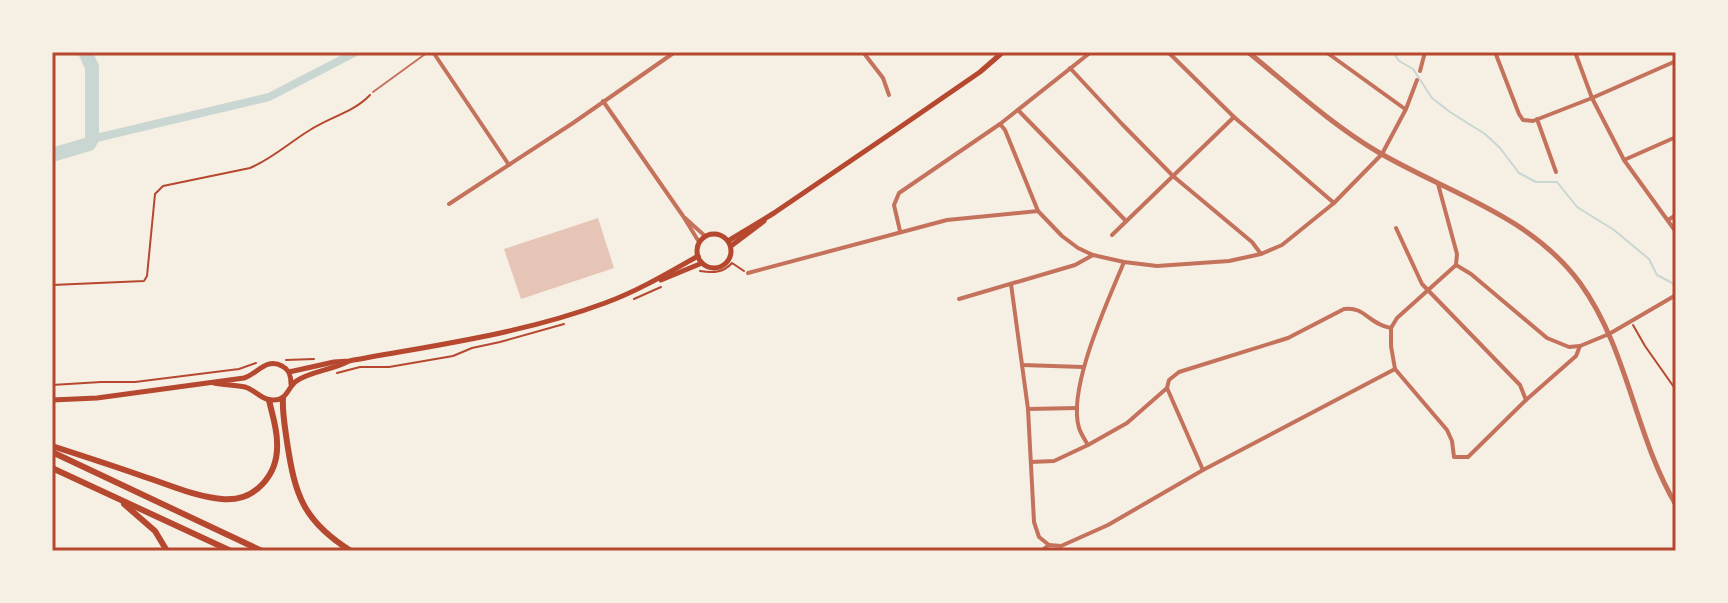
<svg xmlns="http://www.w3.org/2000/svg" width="1728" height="603" viewBox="0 0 1728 603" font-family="'Times New Roman',serif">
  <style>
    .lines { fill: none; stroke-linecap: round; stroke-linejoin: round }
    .stream { stroke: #c9d6d2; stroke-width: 2 }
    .canal { stroke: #c9d6d2; stroke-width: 8 }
    .river { stroke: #c9d6d2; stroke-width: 14 }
    .building { fill: #e6c5b7 }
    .path { stroke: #b5482f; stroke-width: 2 }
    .service { stroke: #c5725c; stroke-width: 2 }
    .minor { stroke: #c5725c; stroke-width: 4 }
    .tertiary { stroke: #c5725c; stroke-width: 5 }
    .secondary { stroke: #b5482f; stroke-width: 5 }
    .trunk { stroke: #b5482f; stroke-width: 6 }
    .neatline { fill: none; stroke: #b5482f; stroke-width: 3 }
  </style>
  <rect width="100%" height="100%" fill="#f6efe4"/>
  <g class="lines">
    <path class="stream" d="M1393 52 1399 61 1413 69 1432 98 1450 112 1485 134 1500 148 1519 173 1536 182H1557L1577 207 1614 230 1649 259 1657 275 1676 285"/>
    <path class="canal" d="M92 139 269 97 356 52"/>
    <path class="river" d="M52 155 89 144 92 139V67L85 52"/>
  </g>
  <path class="building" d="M598 218 614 268 521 299 504 249Z"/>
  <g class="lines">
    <g class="path">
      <path d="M700 271C713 273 723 273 732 263L744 271"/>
      <path d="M52 285 144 281 147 276 155 194 163 186 250 168C272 159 290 142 310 130 330 117 354 112 370 95"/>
      <path d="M634 299 661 287"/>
      <path d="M1633 325 1645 346 1676 390"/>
      <path d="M286 360 314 359"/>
      <path d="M337 373 360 367H389L453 356 472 348 500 342 564 324"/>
      <path d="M52 385 101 382H135L239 369 256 363"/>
    </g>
    <path class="service" d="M373 92 428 52"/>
    <g class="minor">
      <path d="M433 52 509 165"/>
      <path d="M863 52 883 78 889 95"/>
      <path d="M1168 52 1234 117 1334 203"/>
      <path d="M1326 52 1405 109"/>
      <path d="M1495 52 1519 114 1523 120 1533 121 1592 98 1676 61"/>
      <path d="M1575 52 1592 98 1624 160 1676 232"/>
      <path d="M1070 68 1122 124 1173 176 1252 242 1261 254"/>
      <path d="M1420 71 1425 52"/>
      <path d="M603 101 683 216 699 242"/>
      <path d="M1018 110 1126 221"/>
      <path d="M1537 119 1556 172"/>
      <path d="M1000 124 1005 130 1038 211 1062 236 1078 248 1093 255 1124 262 1157 266 1229 261 1261 254 1282 245 1334 203 1382 154 1406 109 1417 80"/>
      <path d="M1624 160 1676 137"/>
      <path d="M1438 184 1457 254 1456 265"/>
      <path d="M449 204 573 123 675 52"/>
      <path d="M685 218 705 236"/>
      <path d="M1668 220 1676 215"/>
      <path d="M1396 228 1422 284 1520 385 1526 400"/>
      <path d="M900 231 894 205 899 193 1000 124 1091 52"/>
      <path d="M1112 235 1234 117"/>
      <path d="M1456 265 1397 318 1391 328V346L1395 369 1447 430 1452 441 1454 457H1468L1526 400 1576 356 1580 346"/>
      <path d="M1456 265 1471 274 1547 338 1569 347 1580 346 1609 334 1676 295"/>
      <path d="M748 273 947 220 1038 211"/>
      <path d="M1011 284 1028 409 1034 522 1039 537 1049 545"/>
      <path d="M959 299 1075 265 1093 255"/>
      <path d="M1022 365 1083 367"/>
      <path d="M1167 388 1203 470"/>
      <path d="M1028 409 1077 408"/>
      <path d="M1088 445C1085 440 1081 434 1079 428 1067 388 1108 301 1124 262"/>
      <path d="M1031 462 1054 461 1088 445 1127 423 1167 388 1169 380 1179 372 1288 338 1344 309C1365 306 1368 324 1391 328"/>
      <path d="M1041 551 1049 545 1061 546 1108 525 1203 470 1395 369"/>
    </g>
    <path class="tertiary" d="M1248 52C1291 87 1331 124 1378 152 1448 193 1530 215 1580 283 1628 349 1635 436 1676 505"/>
    <g class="secondary">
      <circle cx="714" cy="251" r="17"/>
      <path d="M728 241 774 213 893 132 980 72 1003 52"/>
      <path d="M731 246 764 221"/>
      <path d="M661 280 702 263"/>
      <path d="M289 372 334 362 349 361C435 345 522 334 605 303 638 291 668 273 698 256"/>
      <path d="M214 383C224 385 235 385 245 387 256 390 261 400 272 400 287 401 287 389 295 382 307 372 332 370 347 362"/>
      <path d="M52 400 97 398 244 378C257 374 267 357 282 366 290 370 291 377 291 384"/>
    </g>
    <g class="trunk">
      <path d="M283 398C282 412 285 427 287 442 295 495 303 521 351 551"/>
      <path d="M52 446C83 456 114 466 145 477 170 485 196 497 222 499 255 502 279 475 277 442 277 428 272 414 269 400"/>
      <path d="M52 452 262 551"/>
      <path d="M52 468 231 551"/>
      <path d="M124 504 155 531 167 551"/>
    </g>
  </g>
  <rect width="1728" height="603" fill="none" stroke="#f6efe4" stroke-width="108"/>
  <rect x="54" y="54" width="1620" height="495" class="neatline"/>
</svg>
